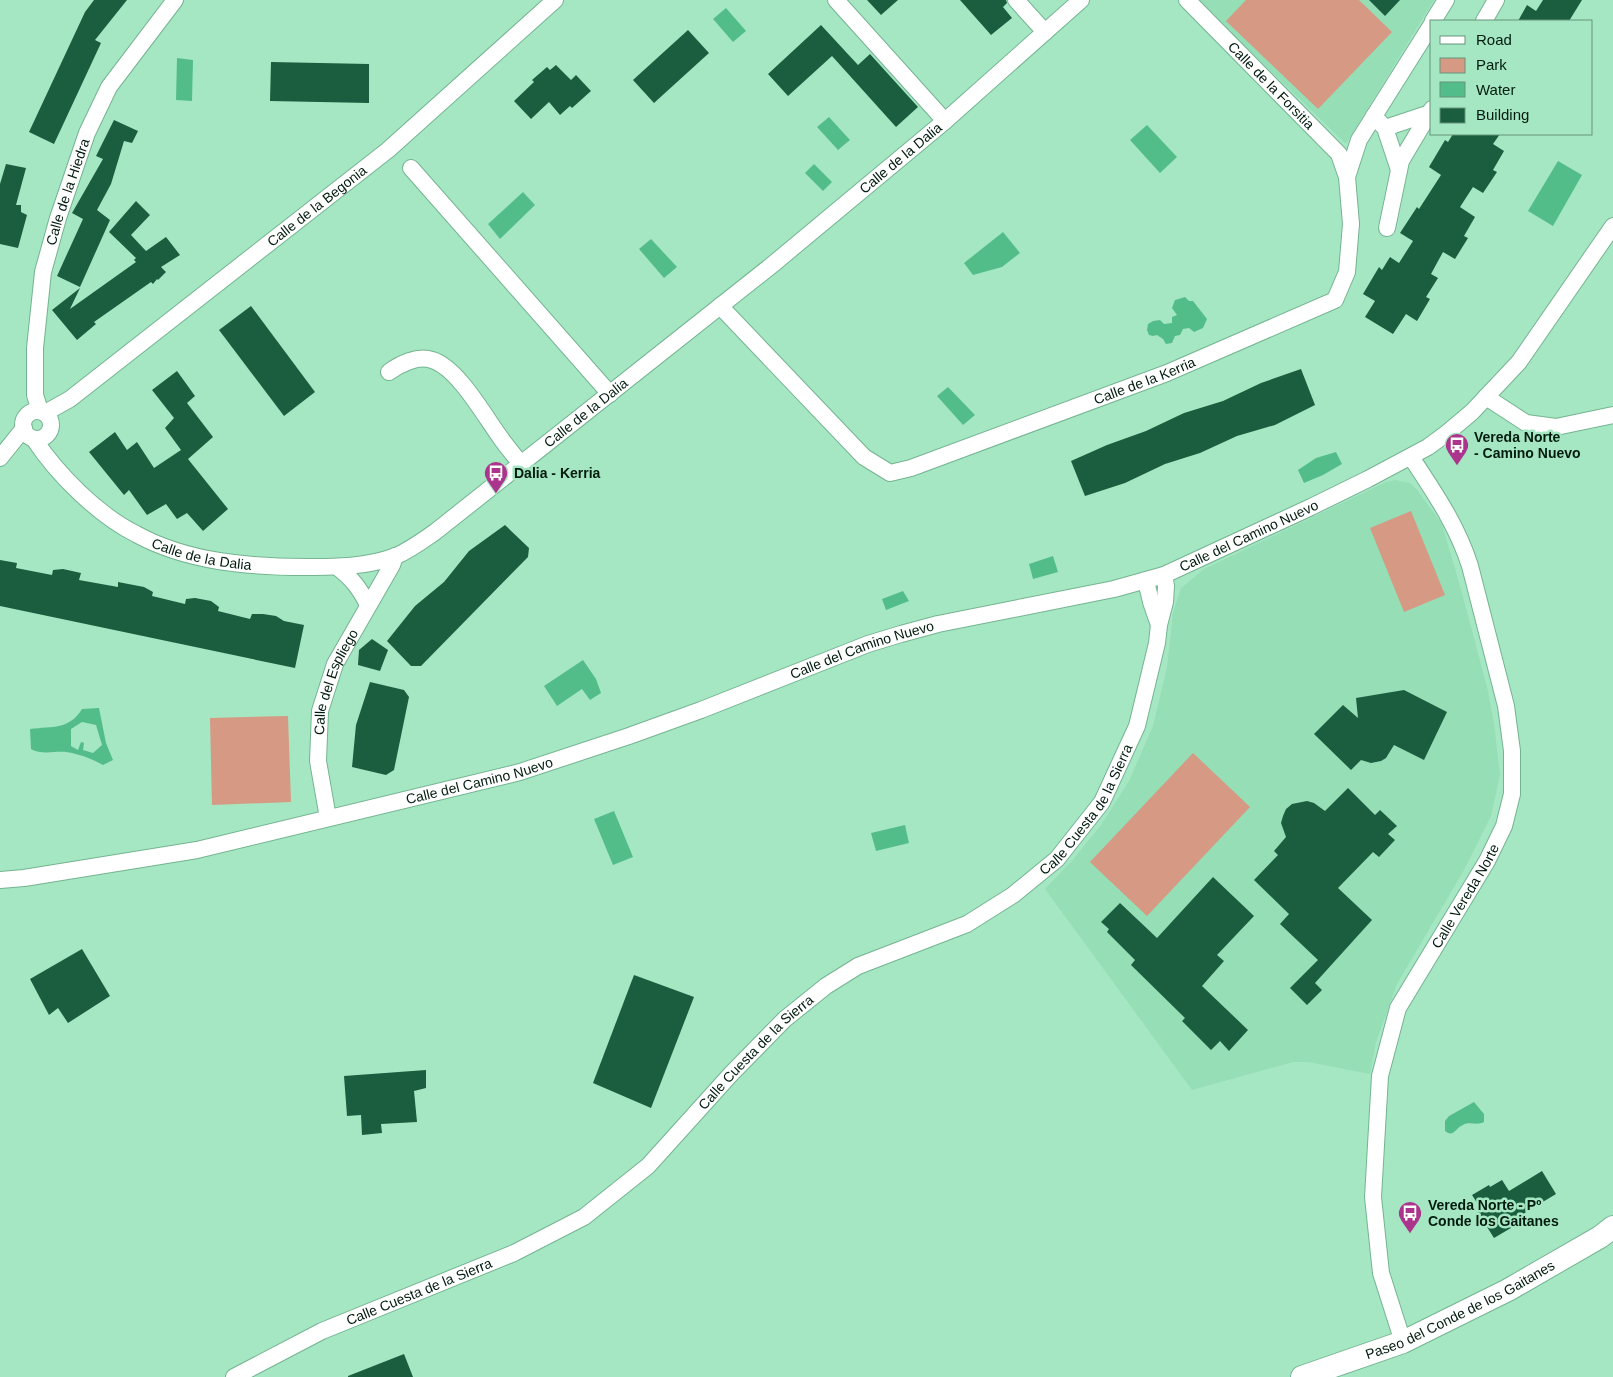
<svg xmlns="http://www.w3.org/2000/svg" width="1613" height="1377" viewBox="0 0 1613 1377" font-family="Arial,sans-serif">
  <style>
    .built { fill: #95deb6 }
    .green { fill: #d69983 }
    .water { fill: #53bd8a; fill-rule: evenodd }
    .building { fill: #1b5d3f }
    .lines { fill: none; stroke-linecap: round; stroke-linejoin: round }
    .street-casing { stroke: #74b491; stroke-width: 18 }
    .secondary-casing { stroke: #74b491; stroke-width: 24 }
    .street { stroke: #fff; stroke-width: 16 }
    .secondary { stroke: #fff; stroke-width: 22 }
    .labels { text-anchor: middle; stroke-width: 5; stroke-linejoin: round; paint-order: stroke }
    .street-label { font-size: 14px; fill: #021b0f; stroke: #a6e7c3 }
    .poi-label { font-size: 14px; font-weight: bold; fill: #021b0f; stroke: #a6e7c3; text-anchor: start }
  </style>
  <rect width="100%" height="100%" fill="#a6e7c3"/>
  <g class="built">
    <path d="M1197 0H1434L1346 144Z"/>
    <path d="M1395 480 1410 483 1418 491 1442 524 1462 593 1488 691 1494 723 1500 775 1491 816 1464 870 1397 984 1376 1042 1370 1074 1308 1062H1293L1192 1090 1045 889 1071 862 1101 825 1129 781 1153 726 1167 667 1173 613 1181 588 1204 569 1386 482Z"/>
  </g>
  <g class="green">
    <path d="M1246 0H1359L1392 32 1318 109 1226 21Z"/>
    <path d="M1411 511 1445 595 1404 612 1370 528Z"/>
    <path d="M288 716 291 802 212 805 210 718Z"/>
    <path d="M1193 753 1250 807 1147 916 1090 862Z"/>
  </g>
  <g class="water">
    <path d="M726 8 746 31 733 42 713 19Z"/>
    <path d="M177 58 193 60 192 101 176 100Z"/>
    <path d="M829 117 850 140 838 150 817 127Z"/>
    <path d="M1147 125 1177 157 1160 173 1130 140Z"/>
    <path d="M1558 161 1582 175 1553 226 1528 211Z"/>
    <path d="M814 164 832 182 823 191 805 173Z"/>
    <path d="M523 192 535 205 500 239 488 224Z"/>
    <path d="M1003 232 1020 253 1002 267 973 275 964 263Z"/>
    <path d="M651 239 677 267 664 278 639 249Z"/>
    <path d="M1185 297 1189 301H1193L1207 319 1203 328 1194 332 1189 328 1183 329 1180 335 1175 336 1172 343 1166 344 1163 339 1157 335 1153 336 1149 335 1147 330 1148 324 1153 321 1160 320 1164 324 1172 323V317L1177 315 1172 308 1175 300Z"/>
    <path d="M948 387 975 415 963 425 937 396Z"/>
    <path d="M1336 452 1342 464 1323 475 1304 483 1298 470 1316 458Z"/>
    <path d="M1053 556 1058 572 1033 579 1029 564Z"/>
    <path d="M903 591 909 601 886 610 882 599Z"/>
    <path d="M583 660 596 679 601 693 590 700 582 689 557 706 544 686Z"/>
    <path d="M99 708 106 743 113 760 103 765C92 759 80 754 66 752 55 751 41 755 31 749L30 729C53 726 69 730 82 709ZM82 722 96 725 102 745 93 753 83 750 84 743 81 742 78 750 71 746V729Z"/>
    <path d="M614 811 633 857 613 865 594 819Z"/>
    <path d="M905 825 909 843 876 851 871 833Z"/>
    <path d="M1474 1102 1484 1114V1122C1477 1126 1470 1121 1463 1125 1455 1128 1454 1138 1445 1131V1121L1449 1116Z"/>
  </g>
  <g class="building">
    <path d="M94 0H127L95 40 101 43 54 144 29 132 85 12Z"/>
    <path d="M867 0H898L881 15Z"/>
    <path d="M960 0H1006L1007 3 1003 7 1012 18 991 35Z"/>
    <path d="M1369 0H1400L1385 16Z"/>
    <path d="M1543 0H1582L1569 21H1518L1527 5 1536 11Z"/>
    <path d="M821 25 858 65 870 54 918 107 896 127 832 56 788 96 768 74Z"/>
    <path d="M688 30 709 53 654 103 633 80Z"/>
    <path d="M271 62 369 64V103L270 101Z"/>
    <path d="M556 65 571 80 576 75 591 91 572 108 570 106 560 115 549 102 531 119 514 101 534 82 532 80 547 67 550 70Z"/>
    <path d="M114 120 138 131 132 143 124 141 111 184 97 210 110 220 80 287 57 276 83 219 72 213 103 159 96 156Z"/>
    <path d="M1453 134H1500L1493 144 1504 151 1493 170 1497 172 1483 193 1473 187 1460 207 1475 217 1464 236 1468 238 1455 259 1443 252 1431 274 1438 278 1426 297 1430 299 1417 321 1406 314 1393 334 1365 317 1375 301 1363 294 1379 267 1382 270 1390 257 1399 263 1413 241 1400 233 1417 207 1419 209 1441 175 1429 167 1445 140 1448 142Z"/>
    <path d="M6 164 26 168 16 205H21V212L27 215 18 248 0 244V184Z"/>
    <path d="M136 201 150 215 131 235 146 251 166 237 180 255 161 267 166 272 158 280 157 279 153 284 151 282 94 322 96 324 77 340 52 310 80 288 70 309 136 262 134 260 136 258 109 232Z"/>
    <path d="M251 306 315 392 284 416 219 330Z"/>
    <path d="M1301 369 1315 405 1275 425 1237 436 1200 453 1165 464 1125 483 1085 496 1071 461 1107 445 1146 431 1184 413 1223 401 1261 383Z"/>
    <path d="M177 371 195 396 187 403 213 437 188 459 228 509 203 531 187 513 177 519 166 504 147 515 129 490 124 495 89 452 115 432 127 450 137 442 154 468 181 450 165 428 174 418 152 390Z"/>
    <path d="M505 525 529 548 528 557 421 666H411L387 641 415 606 444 582 469 551Z"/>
    <path d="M0 560 17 563 16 568 52 575 53 570 63 569 81 573 79 580 118 587V582L144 587 153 592 152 596 185 604 186 599 195 598 211 601 219 607 218 611 250 619 252 614H263L276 616 284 621 304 625 295 668 0 606Z"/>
    <path d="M372 639 388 650 380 671 358 665 359 650Z"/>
    <path d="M370 682 404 690 409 697 394 770 386 775 352 767 356 725Z"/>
    <path d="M1404 690 1447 712 1424 760 1394 745 1386 758 1381 761 1371 763 1361 760 1351 770 1314 734 1343 705 1358 718 1356 698Z"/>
    <path d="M1348 788 1375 815 1380 810 1397 826 1388 834 1395 840 1379 857 1373 852 1338 888 1372 920 1315 983 1322 990 1307 1005 1290 988 1318 960 1280 924 1289 914 1254 880 1278 855 1274 851 1286 837 1281 823 1283 816 1286 809 1292 804 1307 801 1314 803 1325 811Z"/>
    <path d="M1213 877 1254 916 1217 955 1224 961 1202 986 1248 1030 1229 1051 1220 1041 1211 1050 1182 1021 1185 1018 1131 965 1135 960 1107 932 1109 929 1101 922 1120 903 1157 938Z"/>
    <path d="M82 949 110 996 68 1023 58 1008 49 1015 30 979Z"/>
    <path d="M634 975 694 997 651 1108 593 1083Z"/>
    <path d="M426 1070V1088L414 1091 417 1122 381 1124 382 1133 362 1135 361 1115 347 1116 344 1076Z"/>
    <path d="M1542 1171 1556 1194 1513 1220 1516 1225 1494 1238 1477 1211 1481 1209 1472 1195 1489 1185 1490 1187 1502 1180 1509 1191Z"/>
    <path d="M404 1354 413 1377H348V1376Z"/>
  </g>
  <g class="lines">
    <g class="street-casing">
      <g id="street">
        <path d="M836 0 945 121"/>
        <path d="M1016 0 1045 32"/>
        <path id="s1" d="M1187 0 1339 154 1347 177"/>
        <path d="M1433 21 1446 0"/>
        <path d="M1484 21 1496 0"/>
        <path d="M1374 116 1385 128 1399 170"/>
        <path d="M1385 128 1430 113"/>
        <path d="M411 168 610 394"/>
        <path d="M1387 228 1401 161 1432 109"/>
        <path id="s2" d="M720 306 864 457 890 473 911 468 1167 373 1335 300 1347 272 1351 224 1347 177 1359 140 1432 24"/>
        <path d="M389 372C400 364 418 355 432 360 457 367 484 415 500 437 506 446 514 455 521 464"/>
        <path d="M1486 397 1526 423 1556 427 1613 415"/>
        <circle cx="37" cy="425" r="14"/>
        <path id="s3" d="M40 411 35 395V348L43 272 58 218 87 133 109 87 175 0"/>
        <path id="s4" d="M45 413 70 399 388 150 555 0"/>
        <path id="s5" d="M34 439C57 474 98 515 136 534 187 562 249 567 306 567 336 567 367 567 396 556 410 550 422 541 435 532L772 265 945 121 1081 0"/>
        <path d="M0 458 24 428"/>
        <path d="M337 567C352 578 360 589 368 605"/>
        <path d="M1146 581 1151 602 1159 625"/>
        <path id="s6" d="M328 818 318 761 320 711 335 664 392 565 395 556"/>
        <path id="s7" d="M0 880 24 878 197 850 520 772 629 736 701 710 868 644 901 634 938 624 1114 589 1164 575 1311 507 1368 479 1428 447 1447 433 1472 412 1519 362 1613 226"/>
        <path id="s8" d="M1403 1342 1381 1273 1373 1197 1380 1076 1398 1008 1487 861 1504 826 1512 794V751L1506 706 1470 566C1457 525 1434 492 1411 457"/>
        <path id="s9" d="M234 1377 322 1331 514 1253 584 1217 648 1166 731 1074 785 1019 826 986 858 966 967 924 1013 895 1057 859 1102 802 1137 726 1157 643 1159 625 1165 602 1166 586 1164 575"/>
      </g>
    </g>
    <g class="secondary-casing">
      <g id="secondary">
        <path id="s10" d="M1302 1377 1403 1342 1508 1290 1600 1237 1613 1227"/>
      </g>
    </g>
    <use href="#street" class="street"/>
    <use href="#secondary" class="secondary"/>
  </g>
  <defs>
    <g id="bus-pin" transform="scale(1.25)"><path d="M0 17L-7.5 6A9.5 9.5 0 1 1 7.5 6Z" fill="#ab358c" stroke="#a6e7c3"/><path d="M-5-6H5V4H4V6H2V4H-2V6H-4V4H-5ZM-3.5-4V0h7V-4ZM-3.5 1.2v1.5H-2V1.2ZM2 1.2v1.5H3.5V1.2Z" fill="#fff"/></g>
  </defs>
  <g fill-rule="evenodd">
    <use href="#bus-pin" x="1457" y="445"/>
    <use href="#bus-pin" x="496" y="473"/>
    <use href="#bus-pin" x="1410" y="1213"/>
  </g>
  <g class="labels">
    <g class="street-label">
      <text dy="5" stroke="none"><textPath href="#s1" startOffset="120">Calle de la Forsitia</textPath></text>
      <text dy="5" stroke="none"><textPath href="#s5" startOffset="1050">Calle de la Dalia</textPath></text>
      <text dy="5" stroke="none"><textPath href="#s3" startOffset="224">Calle de la Hiedra</textPath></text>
      <text dy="5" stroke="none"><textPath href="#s4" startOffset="342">Calle de la Begonia</textPath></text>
      <text dy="5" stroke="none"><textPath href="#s2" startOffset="510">Calle de la Kerria</textPath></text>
      <text dy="5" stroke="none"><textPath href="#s5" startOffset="645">Calle de la Dalia</textPath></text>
      <text dy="5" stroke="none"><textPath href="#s7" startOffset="1300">Calle del Camino Nuevo</textPath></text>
      <text dy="5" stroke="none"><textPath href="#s5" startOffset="210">Calle de la Dalia</textPath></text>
      <text dy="5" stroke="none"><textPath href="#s7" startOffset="895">Calle del Camino Nuevo</textPath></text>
      <text dy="5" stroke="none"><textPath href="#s6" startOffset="140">Calle del Espliego</textPath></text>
      <text dy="5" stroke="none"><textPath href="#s7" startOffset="490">Calle del Camino Nuevo</textPath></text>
      <text dy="5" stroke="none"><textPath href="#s9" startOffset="1044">Calle Cuesta de la Sierra</textPath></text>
      <text dy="5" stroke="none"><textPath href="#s8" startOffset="471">Calle Vereda Norte</textPath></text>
      <text dy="5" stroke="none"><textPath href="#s9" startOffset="624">Calle Cuesta de la Sierra</textPath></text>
      <text dy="5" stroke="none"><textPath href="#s9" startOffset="204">Calle Cuesta de la Sierra</textPath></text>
      <text dy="5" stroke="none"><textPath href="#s10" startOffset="172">Paseo del Conde de los Gaitanes</textPath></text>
    </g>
    <g class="poi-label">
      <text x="1474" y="442">Vereda Norte<tspan x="1474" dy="16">- Camino Nuevo</tspan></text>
      <text x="514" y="478">Dalia - Kerria</text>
      <text x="1428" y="1210">Vereda Norte - Pº<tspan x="1428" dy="16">Conde los Gaitanes</tspan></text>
    </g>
  </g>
  <rect x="1430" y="20" width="162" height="115" fill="#a6e7c3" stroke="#64957b"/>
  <rect x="1440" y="36" width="25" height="8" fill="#ffffff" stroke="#64957b"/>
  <text x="1476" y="45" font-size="15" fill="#021b0f">Road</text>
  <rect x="1440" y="58" width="25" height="15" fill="#d69983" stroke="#64957b"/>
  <text x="1476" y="70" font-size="15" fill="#021b0f">Park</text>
  <rect x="1440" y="82" width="25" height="15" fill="#53bd8a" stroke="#64957b"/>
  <text x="1476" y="95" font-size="15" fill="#021b0f">Water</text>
  <rect x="1440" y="108" width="25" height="15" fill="#1b5d3f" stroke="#64957b"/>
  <text x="1476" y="120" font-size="15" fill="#021b0f">Building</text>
</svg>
